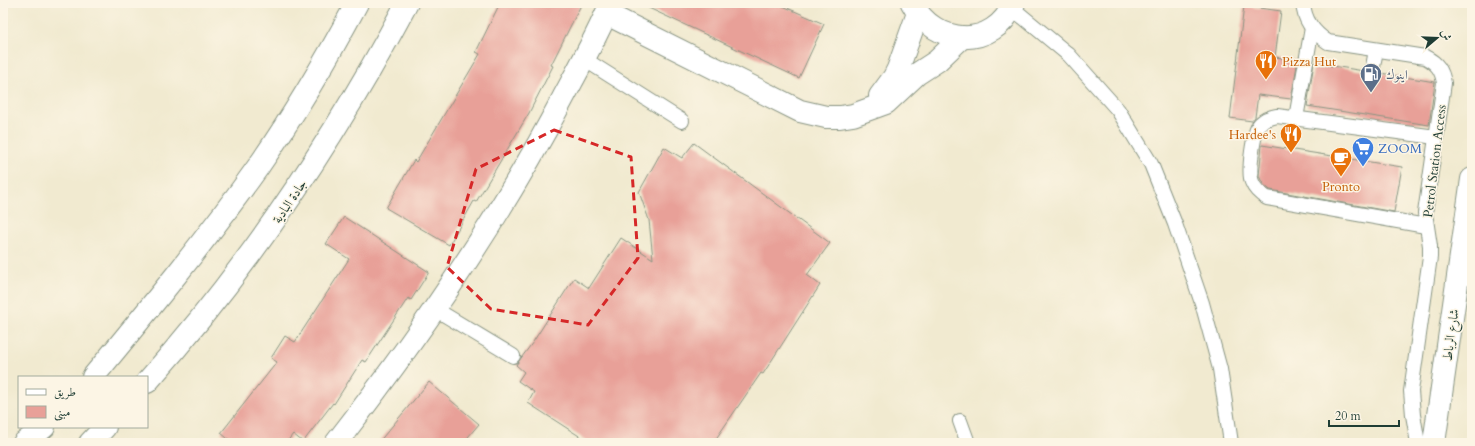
<svg xmlns="http://www.w3.org/2000/svg" width="1475" height="446" viewBox="0 0 1475 446" font-family="Cardo,Amiri,serif">
  <style>
    .building { fill: #e8a098 }
    .lines { fill: none; stroke-linecap: round; stroke-linejoin: round }
    .lane-casing { stroke: #889482; stroke-width: 16 }
    .street-casing { stroke: #889482; stroke-width: 24 }
    .secondary-casing { stroke: #889482; stroke-width: 24 }
    .highway-casing { stroke: #889482; stroke-width: 24 }
    .lane { stroke: #fff; stroke-width: 14 }
    .street { stroke: #fff; stroke-width: 22 }
    .secondary { stroke: #fff; stroke-width: 22 }
    .highway { stroke: #fff; stroke-width: 22 }
    .marked { fill: none; stroke: #d62828; stroke-width: 3; stroke-dasharray: 8 5; stroke-linejoin: round }
    .labels { text-anchor: middle; stroke-width: 3; stroke-linejoin: round; paint-order: stroke }
    .food-label { font-size: 13px; fill: #c56008; stroke: #fcf5e5; text-anchor: start }
    .service-label { font-size: 13px; fill: #4e5e75; stroke: #fcf5e5; text-anchor: start }
    .shop-label { font-size: 13px; fill: #366cbe; stroke: #fcf5e5; text-anchor: start }
    .street-label { font-size: 13px; fill: #1f3d34; stroke: #fcf5e5 }
  </style>
  <rect width="100%" height="100%" fill="#fcf5e5"/>
  <filter id="ink" filterUnits="userSpaceOnUse"><feTurbulence type="fractalNoise" baseFrequency=".025" numOctaves="2"/><feDisplacementMap in="SourceGraphic" scale="8" xChannelSelector="R" yChannelSelector="G"/><feConvolveMatrix kernelMatrix="1 2 1 2 8 2 1 2 1" color-interpolation-filters="sRGB"/></filter>
  <filter id="wash" filterUnits="userSpaceOnUse"><feTurbulence type="fractalNoise" baseFrequency=".012" numOctaves="4" result="noise"/><feDisplacementMap in="SourceGraphic" scale="16" xChannelSelector="R" yChannelSelector="G"/><feGaussianBlur stdDeviation="0.9" result="paint"/><feColorMatrix in="noise" values="0 0 0 0 0 0 0 0 0 0 0 0 0 0 0 0 0 1.4 0 .05"/><feComposite in="paint" operator="in"/></filter>
  <g filter="url(#wash)">
    <rect width="100%" height="100%" fill="#f1ead0"/>
    <g id="blocks">
      <g class="building">
        <path d="M500 3H582L551 65 553 66 529 113 476 202 474 201 449 245 386 208 414 160 416 162 480 54 476 52Z"/>
        <path d="M638 3H776L824 24 799 78Z"/>
        <path d="M1244 6 1281 11 1275 57 1298 60 1291 99 1258 95 1255 117 1252 121 1230 118Z"/>
        <path d="M1314 63 1364 71 1366 78 1371 80 1378 78 1380 73 1435 82 1429 125 1307 106Z"/>
        <path d="M694 143 830 243 807 275 820 285 763 374 761 373 713 443H590L528 403 534 392 518 381 524 372 516 365 533 342 574 278 589 288 621 238 653 259 649 220 639 192 664 147 682 158Z"/>
        <path d="M1262 145 1402 167 1394 212 1270 190 1263 184 1259 176Z"/>
        <path d="M344 217 429 272 411 300 408 298 366 362 362 360 334 404 333 403 303 442 293 434 286 443H233L221 433 277 362 271 358 285 336 295 342 349 259 326 244Z"/>
        <path d="M429 382 479 424 463 443H378Z"/>
      </g>
    </g>
  </g>
  <g filter="url(#ink)">
    <use href="#blocks" fill-opacity="0" stroke="#889482" stroke-width="1"/>
    <g class="lines">
      <g class="lane-casing">
        <g id="lane">
          <path d="M1303 3C1304 20 1314 33 1328 42L1425 57C1437 63 1442 70 1444 83L1425 213 1430 246V257L1411 391 1413 415 1418 443"/>
          <path d="M1012 8 1069 55 1118 110 1151 164 1175 224 1202 303 1220 369 1231 443"/>
          <path d="M584 59 682 121"/>
          <path d="M1372 72 1376 50"/>
          <path d="M1296 118 1312 28"/>
          <path d="M1426 226 1267 198C1260 194 1255 190 1252 182 1248 172 1253 132 1260 124 1265 119 1271 117 1277 116L1436 137"/>
          <path d="M435 309 513 356"/>
          <path d="M960 421 968 443"/>
        </g>
      </g>
      <g class="street-casing">
        <g id="street">
          <path d="M607 14 800 111 826 117H840L853 115 886 103 917 74 937 61 962 37"/>
          <path d="M880 96 894 77 898 69 918 13"/>
          <path d="M336 443C420 335 498 222 562 100 579 68 597 36 611 3"/>
        </g>
      </g>
      <g class="secondary-casing">
        <g id="secondary">
          <path d="M912 3C935 47 994 50 1014 3"/>
          <path d="M93 377C150 308 206 240 258 167 294 115 327 59 357 3"/>
          <path d="M147 382C250 266 334 140 407 3"/>
          <path d="M24 443 44 427"/>
          <path d="M90 443 105 427"/>
        </g>
      </g>
      <g class="highway-casing">
        <path id="highway" d="M1434 443 1472 179"/>
      </g>
      <use href="#lane" class="lane"/>
      <use href="#street" class="street"/>
      <use href="#secondary" class="secondary"/>
      <use href="#highway" class="highway"/>
    </g>
  </g>
  <path class="marked" d="M554 130 631 157 638 258 588 325 491 309 447 267 476 169Z"/>
  <defs>
    <g id="restaurant-pin" transform="scale(1.15)"><path d="M0 17L-7.5 6A9.5 9.5 0 1 1 7.5 6Z" fill="#e8710a" stroke="#fcf5e5"/><path d="M-5-6h1v4h1v-4h1v4h1v-4h1v5L-1.5 .5V6h-2V.5L-5-1ZM5-6V6H3V1.5H1.5Q1.5-4 5-6Z" fill="#fff"/></g>
    <g id="fuel-pin" transform="scale(1.15)"><path d="M0 17L-7.5 6A9.5 9.5 0 1 1 7.5 6Z" fill="#5c6f8a" stroke="#fcf5e5"/><path d="M-5.5-6h7V0h2V4h1.3V-2.5L3-4.5l.8-.8L6-3V5H2.5V1h-1V6h-7ZM-4.2-4.7v3.2H.2V-4.7Z" fill="#fff"/></g>
    <g id="supermarket-pin" transform="scale(1.15)"><path d="M0 17L-7.5 6A9.5 9.5 0 1 1 7.5 6Z" fill="#3f7fe0" stroke="#fcf5e5"/><path d="M-6-5.5h2.5l.6 2H6L4.5 2H-2.5L-4.4-4H-6ZM-1.5 3.2a1.3 1.3 0 1 0 .1 0ZM3 3.2a1.3 1.3 0 1 0 .1 0Z" fill="#fff"/></g>
    <g id="cafe-pin" transform="scale(1.15)"><path d="M0 17L-7.5 6A9.5 9.5 0 1 1 7.5 6Z" fill="#e8710a" stroke="#fcf5e5"/><path d="M-5.5-4.5H6V0H3Q3 3.5 0 3.5H-2.5Q-5.5 3.5-5.5 0ZM3-3.2v2h1.7v-2ZM-6 4.5H4V6H-6Z" fill="#fff"/></g>
  </defs>
  <g fill-rule="evenodd">
    <use href="#restaurant-pin" x="1266" y="61"/>
    <use href="#fuel-pin" x="1371" y="74"/>
    <use href="#restaurant-pin" x="1291" y="134"/>
    <use href="#supermarket-pin" x="1363" y="148"/>
    <use href="#cafe-pin" x="1341" y="158"/>
  </g>
  <g class="labels">
    <g class="food-label">
      <text x="1282" y="66">Pizza Hut</text>
      <text x="1276" y="139" text-anchor="end">Hardee's</text>
      <text x="1341" y="191" text-anchor="middle">Pronto</text>
    </g>
    <g class="service-label">
      <text x="1386" y="79">اينوك</text>
    </g>
    <g class="shop-label">
      <text x="1378" y="153">ZOOM</text>
    </g>
    <g class="street-label">
      <text transform="translate(1434 161) rotate(-83)" y="5">Petrol Station Access</text>
      <text transform="translate(289 201) rotate(-56)" y="5">جادة البادية</text>
      <text transform="translate(1450 335) rotate(-82)" y="5">شارع الرباط</text>
    </g>
  </g>
  <rect width="1475" height="446" fill="none" stroke="#fcf5e5" stroke-width="16"/>
  <rect x="18" y="376" width="130" height="52" fill="#fcf5e5" stroke="#a4ab9e"/>
  <rect x="26" y="389" width="20" height="6" fill="#ffffff" stroke="#a4ab9e"/>
  <text x="54" y="396" font-size="12" fill="#1f3d34">طريق</text>
  <rect x="26" y="406" width="20" height="12" fill="#e8a098" stroke="#a4ab9e"/>
  <text x="54" y="416" font-size="12" fill="#1f3d34">مبنى</text>
  <g transform="translate(1437 38) rotate(71)" stroke="#fcf5e5" stroke-width="3" paint-order="stroke">
  <path d="M0-3L7 15L0 10L-7 15Z" fill="#1f3d34"/>
  <text y="-6" font-size="11" font-weight="bold" text-anchor="middle" fill="#1f3d34">ش</text>
  </g>
  <path d="M1329 420v6h70v-6" fill="none" stroke="#1f3d34" stroke-width="2"/>
  <text x="1335" y="420" font-size="12" fill="#1f3d34" stroke="#fcf5e5" stroke-width="3" paint-order="stroke">20 m</text>
</svg>
